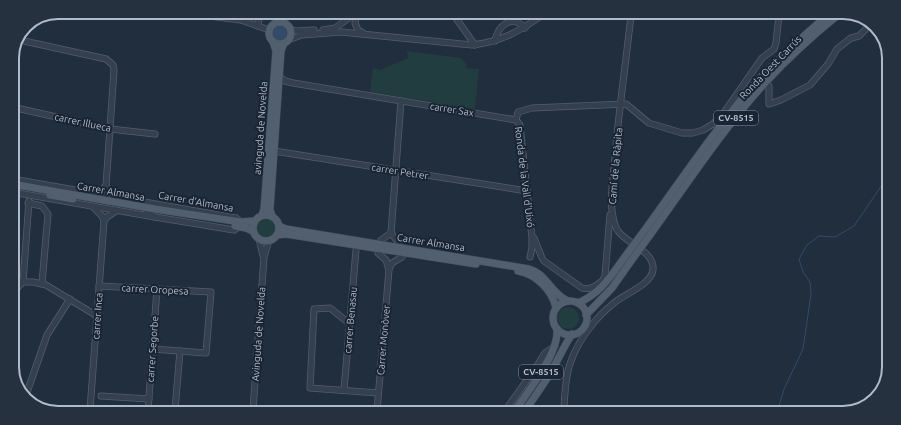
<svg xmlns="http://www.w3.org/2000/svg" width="901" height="425" viewBox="0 0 901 425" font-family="Ubuntu,sans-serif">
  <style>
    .green { fill: #223d3f }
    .water { fill: #324b67 }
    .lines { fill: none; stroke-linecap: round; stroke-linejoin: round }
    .stream { stroke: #324b67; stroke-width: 1 }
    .minor-casing { stroke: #525e6c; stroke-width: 7 }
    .major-casing { stroke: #3d4957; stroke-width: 8 }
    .minor { stroke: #34404e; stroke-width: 5.5 }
    .major { stroke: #525f6e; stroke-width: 7 }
    .major-bridge-casing { stroke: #3d4957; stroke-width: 8; stroke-linecap: butt }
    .major-bridge { stroke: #525f6e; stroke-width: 7 }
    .labels { text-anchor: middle; stroke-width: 4; stroke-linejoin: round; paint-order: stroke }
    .shield { fill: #192532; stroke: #838e9c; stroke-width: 1 }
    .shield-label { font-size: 9px; font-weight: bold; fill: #b0bbc9 }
    .street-label { font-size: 10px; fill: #b0bbc9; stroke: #192532 }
    .rim { fill: none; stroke: #b0bbc9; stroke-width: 2 }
  </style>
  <rect width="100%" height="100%" fill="#202e3e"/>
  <g class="green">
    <path d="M285 13H309L308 17 284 14Z"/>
    <path d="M407 51 461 58 467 65 465 68 479 69 475 109 370 92 373 68 380 70 408 58Z"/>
    <circle cx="266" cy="228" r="10"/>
    <circle cx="568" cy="318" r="11"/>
  </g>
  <circle class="water" cx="279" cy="33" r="8"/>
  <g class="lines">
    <g class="stream">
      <path d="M660 412C667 408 670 407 676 412"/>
      <path d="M777 413 784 389 803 349 811 294 810 282 803 272 799 259 807 245 819 236 835 237 854 226 888 176"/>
    </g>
    <g class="minor-casing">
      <g id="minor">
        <path d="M185 13 241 20 269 30"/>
        <path d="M357 13 355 23 358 30 363 33"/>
        <path d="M453 14 475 45"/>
        <path d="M241 20 242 13"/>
        <path d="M258 26 260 13"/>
        <path d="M290 29 296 31 314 30"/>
        <path d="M323 30 335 28 356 13"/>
        <path d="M19 39 24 41 106 59 113 65 114 70 106 186"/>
        <path d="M288 40 302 35 341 32 472 45C501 42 520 31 544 14"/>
        <path d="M495 41C498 25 512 14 525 28"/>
        <path d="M280 77 285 81 293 83 516 120 518 112 532 108 626 104 649 123 682 133H693L703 130 713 124 723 114 762 58 774 49 776 43 779 15"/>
        <path d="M769 86V104L781 100 810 85 828 64 837 49 851 38 859 36 871 24"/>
        <path d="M12 107 110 129 155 134"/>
        <path d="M516 120 520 125 532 238V248L530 257"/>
        <path d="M274 151 527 191"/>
        <path d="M12 179 236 218 241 222"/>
        <path d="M12 192 155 217"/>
        <path d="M96 194 106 186 115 197"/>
        <path d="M28 203 42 206 48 214 42 283"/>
        <path d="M93 207 102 216 104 221 107 217 116 211"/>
        <path d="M147 211 155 217 234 230 240 226"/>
        <path d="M534 238 542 258"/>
        <path d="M259 239 263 256"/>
        <path d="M381 240 391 233"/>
        <path d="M399 243 391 233 401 101"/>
        <path d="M544 261 582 288C590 290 595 287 601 282"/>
        <path d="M389 269 392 263 402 257"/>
        <path d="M12 278 23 282H33L46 285 97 316"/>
        <path d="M23 282 29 201"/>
        <path d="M99 286 211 292 206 353 152 349"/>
        <path d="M600 286 605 276 610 215"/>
        <path d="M12 297 18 287 23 282"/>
        <path d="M350 324 330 308 314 309 310 388 378 393"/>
        <path d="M344 390 356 250"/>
        <path d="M101 396 149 399"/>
        <path d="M25 398 47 335 70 299"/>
        <path d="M90 410 104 221"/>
        <path d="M148 410 157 289"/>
        <path d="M175 410 180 351"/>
        <path d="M253 410 264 257 269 240"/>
        <path d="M377 411 389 270 386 260 378 253"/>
        <path d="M505 411 535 369 545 353 555 346"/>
        <path d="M564 412C564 399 566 373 571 361 579 339 596 317 614 303 624 294 651 285 653 270 655 251 627 244 618 231 615 227 614 222 613 217 609 197 614 176 615 156 619 109 626 62 631 15"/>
      </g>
    </g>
    <g class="major-casing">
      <g id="major">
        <circle cx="280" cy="33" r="11"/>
        <path d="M280 22 281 13"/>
        <path d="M12 184 155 209 241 222 254 221"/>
        <path d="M50 195 73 199"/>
        <circle cx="266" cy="228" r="13"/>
        <path d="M262 215 264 209 276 51 273 42"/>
        <path d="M272 216 270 209 281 51 284 43"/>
        <path d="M235 226 246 228 253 231"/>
        <path d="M279 226 286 229 529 269C547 274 551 294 568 301"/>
        <path d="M644 231C679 183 713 132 752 87 775 61 801 38 828 15"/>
        <path d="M277 235 286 234 476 264"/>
        <path d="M650 235C687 184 722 130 764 84 787 59 812 36 838 15"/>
        <path d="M518 271C536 274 552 290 556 308"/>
        <circle cx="570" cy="318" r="17"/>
        <path d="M578 303C600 294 611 276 624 258"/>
        <path d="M586 315 612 288 631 261"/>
        <path d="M514 412C528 391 559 354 557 329"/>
        <path d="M524 412C534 398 544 384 552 370 559 358 564 346 572 334"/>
      </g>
    </g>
    <use href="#minor" class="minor"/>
    <use href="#major" class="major"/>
    <g class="major-bridge-casing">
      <g id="major-bridge">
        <path d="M624 258 644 231"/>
        <path d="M631 261 650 235"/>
      </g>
    </g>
    <use href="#major-bridge" class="major-bridge"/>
  </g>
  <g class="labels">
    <g class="shield">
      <rect x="714" y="111" width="44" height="14" rx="3"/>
      <rect x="519" y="365" width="44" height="14" rx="3"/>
    </g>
    <g class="shield-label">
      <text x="736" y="121">CV-8515</text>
      <text x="541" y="375">CV-8515</text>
    </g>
    <g class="street-label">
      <text transform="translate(770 67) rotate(-46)" y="4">Ronda Oest Carrús</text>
      <text transform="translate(452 109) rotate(9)" y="4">carrer Sax</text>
      <text transform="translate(83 122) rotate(12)" y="4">carrer Illueca</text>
      <text transform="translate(260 128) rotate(-86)" y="4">avinguda de Novelda</text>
      <text transform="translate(615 166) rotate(-85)" y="4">Camí de la Ràpita</text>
      <text transform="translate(400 171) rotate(9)" y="4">carrer Petrer</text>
      <text transform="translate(525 177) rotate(83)" y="4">Ronda de la Vall d'Uixó</text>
      <text transform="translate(111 191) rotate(10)" y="4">Carrer Almansa</text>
      <text transform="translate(196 201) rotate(10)" y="4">Carrer d'Almansa</text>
      <text transform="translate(431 242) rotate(9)" y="4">Carrer Almansa</text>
      <text transform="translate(155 289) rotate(3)" y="4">carrer Oropesa</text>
      <text transform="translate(97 316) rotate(-86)" y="4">carrer Inca</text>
      <text transform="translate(350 320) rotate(-85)" y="4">carrer Benasau</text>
      <text transform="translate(258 334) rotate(-86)" y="4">Avinguda de Novelda</text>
      <text transform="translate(383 340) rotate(-85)" y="4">Carrer Monòver</text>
      <text transform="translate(152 349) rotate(-86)" y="4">carrer Segorbe</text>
    </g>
  </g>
  <path d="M0 0H901V425H0ZM58 19H843A39 39 0 0 1 882 58V367A39 39 0 0 1 843 406H58A39 39 0 0 1 19 367V58A39 39 0 0 1 58 19Z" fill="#25313e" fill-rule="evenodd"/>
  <path class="rim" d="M58 19H843A39 39 0 0 1 882 58V367A39 39 0 0 1 843 406H58A39 39 0 0 1 19 367V58A39 39 0 0 1 58 19Z"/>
</svg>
